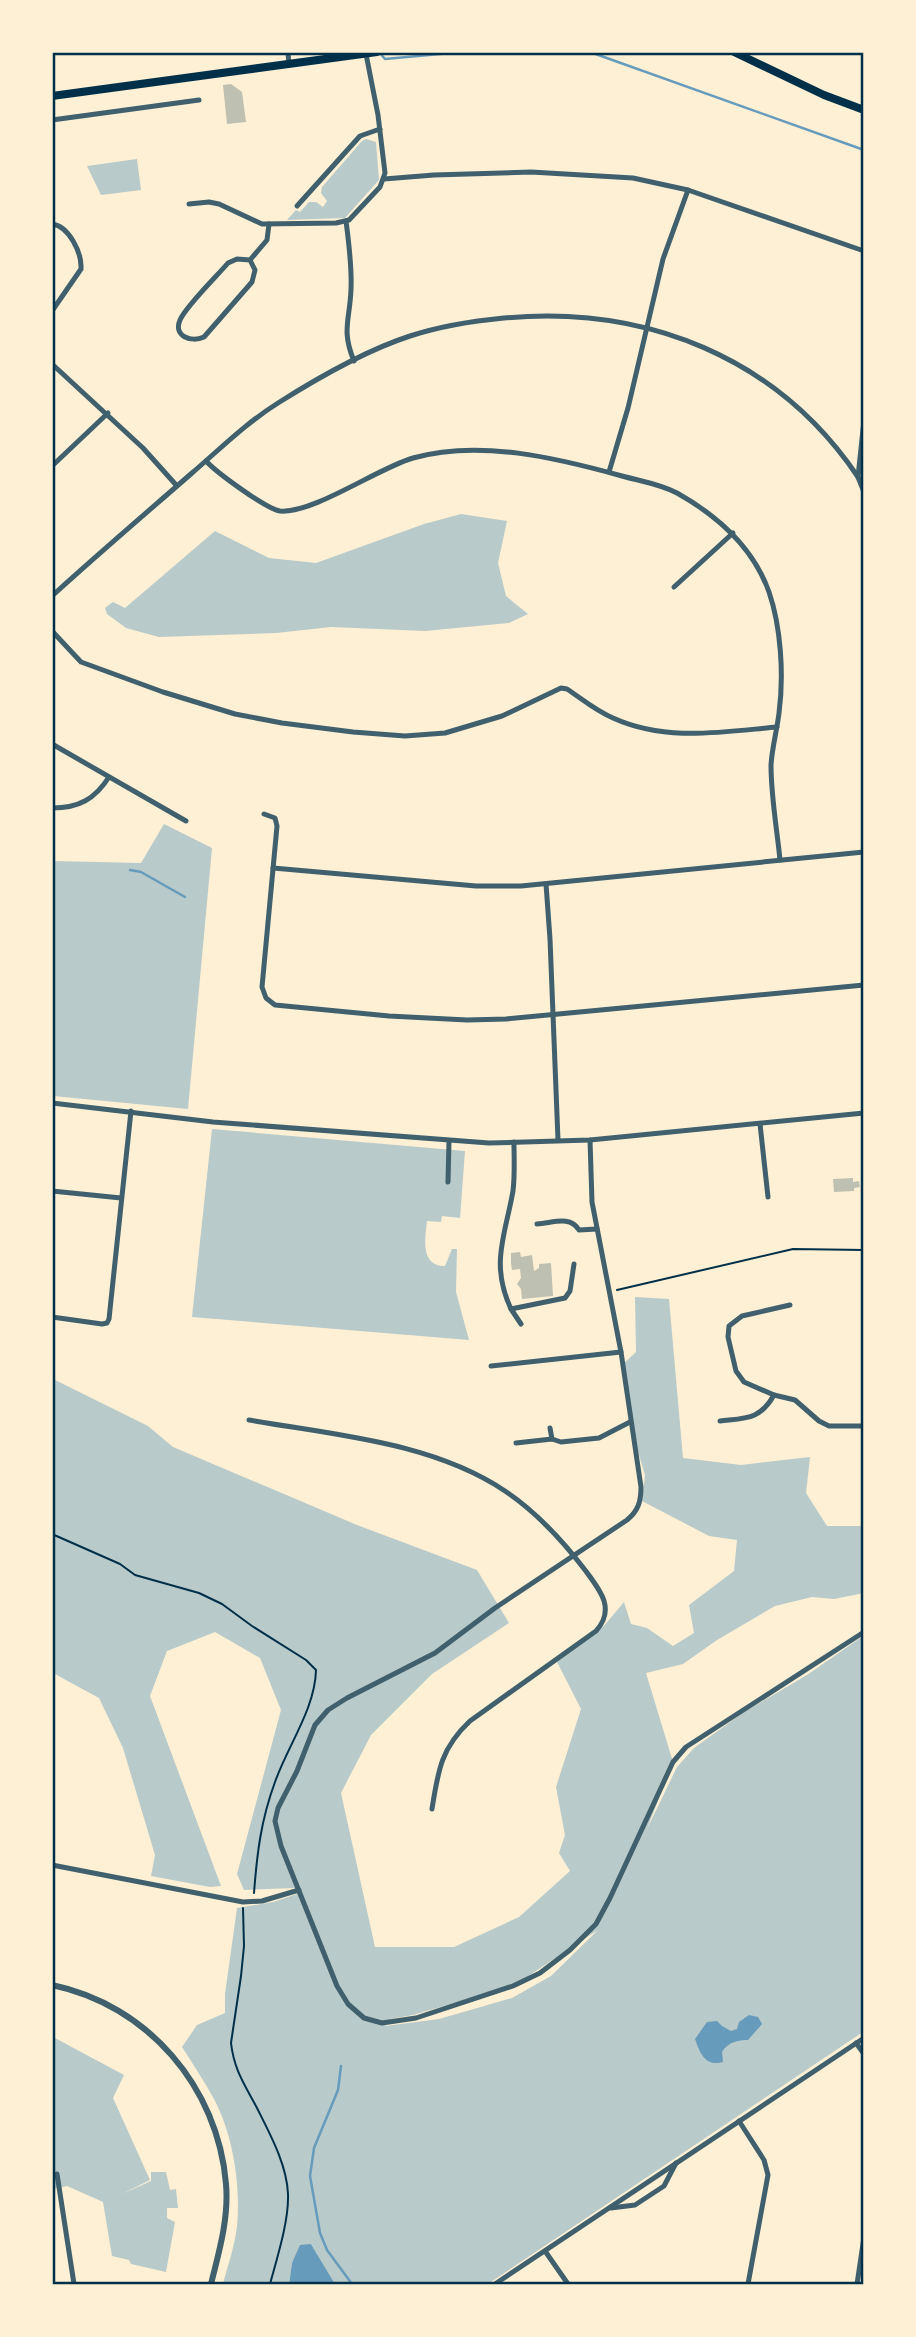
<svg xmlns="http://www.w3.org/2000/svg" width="916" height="2337" viewBox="0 0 916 2337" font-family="'IBM Plex Sans',sans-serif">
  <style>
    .green { fill: #b9caca; fill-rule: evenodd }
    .water { fill: #669bbc }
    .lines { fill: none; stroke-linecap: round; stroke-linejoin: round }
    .stream { stroke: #669bbc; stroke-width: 2.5 }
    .building { fill: #bec0b2 }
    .path { stroke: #003049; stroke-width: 2 }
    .minor { stroke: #3f606c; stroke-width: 5 }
    .tertiary { stroke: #3f606c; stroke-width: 6 }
    .primary { stroke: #003049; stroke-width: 8 }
    .neatline { fill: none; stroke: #003049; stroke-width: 2.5 }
  </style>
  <rect width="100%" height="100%" fill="#fdf0d5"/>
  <g class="green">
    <path d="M366 139 376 142 379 180 345 218 287 220 296 210 300 212 309 202H316L323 207 327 201 321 193 322 187 362 141Z"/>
    <path d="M137 159 141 190 101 195 87 166Z"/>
    <path d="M461 514 507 521 498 563 506 596 528 614 509 623 425 631 331 627 276 633 159 637 126 628 107 614 105 608 113 602 125 608 215 531 269 558 316 563 424 524Z"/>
    <path d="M164 824 212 848 188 1109 53 1096V861L141 863Z"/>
    <path d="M212 1129 465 1151 460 1218 442 1216 441 1222 427 1221C425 1238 420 1266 445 1266L452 1249H457L456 1292 469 1340 192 1317Z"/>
    <path d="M635 1297 669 1299 683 1458 741 1465 810 1457 806 1493 827 1526H863L864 1593 834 1599 812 1597 775 1606 717 1640 683 1664 646 1673 673 1762 647 1829 677 1767 694 1748 744 1712 807 1675 863 1636V2032L488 2284H335L311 2244 292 2263 289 2284H223C228 2265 235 2245 237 2226 241 2185 233 2135 214 2099 204 2081 193 2064 182 2047L197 2025 225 2013V1994L237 1908 273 1902 297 1894 296 1888 244 1890 237 1874 281 1710 260 1658 215 1632 167 1651 150 1696 221 1886 210 1887 151 1876 155 1855 123 1748 99 1698 53 1673V1379L148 1426 173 1447 357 1525 477 1570 509 1623 432 1674 371 1735 341 1793 375 1947H454L519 1917 570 1871 559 1853 565 1835 556 1787 581 1709 557 1662 603 1627 624 1602 631 1624 647 1628 673 1646 694 1633 689 1605 734 1571 737 1540 709 1536 642 1501 645 1475 633 1435 623 1364 636 1352ZM598 1930 551 1976 512 1998 439 2019 385 2026 390 2019 413 2015 513 1986Z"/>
    <path d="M53 2037 124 2075 113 2098 150 2180 122 2194 151 2181V2172H166L170 2190 176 2189 178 2208H167V2218L175 2222 166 2272 131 2264 129 2260 112 2256 103 2202 67 2186 53 2189Z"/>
  </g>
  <g class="water">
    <path d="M749 2015 758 2017 762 2024 748 2040C738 2040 728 2042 722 2052L723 2062C705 2067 700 2053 695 2039L707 2022 717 2021 722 2026 731 2031 737 2029 739 2022Z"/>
    <path d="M311 2244 335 2284H289L292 2263 300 2245Z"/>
  </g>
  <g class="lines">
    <g class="stream">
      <path d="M379 52 385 59 462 52"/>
      <path d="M590 52 864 150"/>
      <path d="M130 870 141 872 185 897"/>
      <path d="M341 2066 338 2090 314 2148 310 2176 320 2233 327 2250 352 2284"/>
    </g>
  </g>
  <g class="building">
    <path d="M231 84 242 92 246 122 227 124 223 85Z"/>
    <path d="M853 1178V1182L859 1181 860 1187 854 1188V1191L834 1192 833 1179Z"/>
    <path d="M520 1252 521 1257 532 1255 534 1271 539 1268V1264L551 1263 553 1296 522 1299 521 1289 517 1284 521 1278 520 1269 512 1270 511 1263V1253Z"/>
  </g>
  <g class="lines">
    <g class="path">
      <path d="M617 1290 793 1249 864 1250"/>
      <path d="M52 1534 120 1564 135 1575 199 1593 222 1604 252 1626 306 1660 316 1670C315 1709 288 1745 275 1782 261 1820 257 1853 254 1893"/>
      <path d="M243 1908 244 1946 241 1976 231 2043C234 2070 245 2085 257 2108 270 2134 287 2165 288 2194 289 2221 277 2258 270 2284"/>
    </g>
    <g class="minor">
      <path d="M288 52 289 65"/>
      <path d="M52 120 199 100"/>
      <path d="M384 179 434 175 531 172 633 178 688 190 864 251"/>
      <path d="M189 204 209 202 219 204 262 224 336 223 349 220 380 187 385 173 378 115 366 54"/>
      <path d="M297 206 360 136 380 129"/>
      <path d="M346 221C349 244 352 266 351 289 350 320 341 330 354 361"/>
      <path d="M52 224C69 226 82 253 81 269L52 311"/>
      <path d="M250 260 237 259 228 263C217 276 186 306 180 320 173 336 191 343 204 337L252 282 255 270 250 260 267 240 269 224"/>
      <path d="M52 364 143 448 177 486"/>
      <path d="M864 420 858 477 864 492"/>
      <path d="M206 461C216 472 266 509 280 511 313 514 378 468 413 458 479 439 557 458 622 476 640 481 660 484 677 493 718 516 753 547 769 592 781 627 784 675 779 713 777 730 772 748 771 765 771 797 777 829 780 860"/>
      <path d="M52 466 108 413"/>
      <path d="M609 472 628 408 663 259 688 190"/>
      <path d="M674 587 733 533"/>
      <path d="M52 596C98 554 145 514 192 473 220 449 246 423 278 403 316 379 367 350 410 336 441 326 472 321 504 318 646 305 777 357 858 477"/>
      <path d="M52 631 81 662 163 692 235 714 282 723 353 732 405 736 445 733 502 716 561 688 567 689C582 699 596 711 613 718 666 742 721 732 777 727"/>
      <path d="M52 744 186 821"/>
      <path d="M52 808C79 808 95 799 109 777"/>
      <path d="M264 814 275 818 277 826 262 987 266 998 275 1005 389 1016 467 1020 506 1019 864 985"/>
      <path d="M273 868 476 886H521L864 852"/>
      <path d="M546 884 550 939 558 1140"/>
      <path d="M52 1103 213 1122 489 1143 590 1140 864 1113"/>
      <path d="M760 1124 768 1197"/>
      <path d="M590 1140 592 1202 621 1352 641 1487C641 1502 638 1511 627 1520L495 1608 435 1653 347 1698 328 1710 315 1725 297 1771 278 1808 275 1821 281 1846 337 1986 348 2004 364 2018 382 2023 416 2018 513 1986 540 1973 570 1950 596 1924 610 1898 673 1762 686 1747 864 1632"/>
      <path d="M514 1142C514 1158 515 1175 513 1191 505 1236 490 1264 511 1309L565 1298 570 1291 574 1264"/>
      <path d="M448 1182 449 1141"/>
      <path d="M52 1191 121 1198"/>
      <path d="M537 1224C553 1223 570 1215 579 1230L597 1229"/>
      <path d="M790 1305 742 1316 729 1326 728 1337 736 1371 744 1382 774 1395 795 1400 819 1421 829 1426H864"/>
      <path d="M511 1309 521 1324"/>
      <path d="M52 1317 102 1324 107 1323 109 1319 131 1111"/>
      <path d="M491 1366 621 1352"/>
      <path d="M249 1420C334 1435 432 1442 505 1491 536 1512 563 1541 585 1570 600 1590 616 1609 596 1631L470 1721C441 1748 438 1771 432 1809"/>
      <path d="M720 1421C746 1418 760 1420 774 1395"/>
      <path d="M550 1428 552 1439"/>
      <path d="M516 1443 552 1439 561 1442 599 1438 630 1422"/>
      <path d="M52 1865 243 1902 262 1901 299 1890"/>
      <path d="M856 2043 864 2054"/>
      <path d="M739 2121 764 2160 768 2175 748 2284"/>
      <path d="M57 2174 74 2284"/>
      <path d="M611 2208 635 2205 664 2186 676 2163"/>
      <path d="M545 2251 568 2284"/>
      <path d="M495 2284 864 2038"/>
      <path d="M857 2284 864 2237"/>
    </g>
    <path class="tertiary" d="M52 1985C148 2005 218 2087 226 2184 229 2218 219 2252 211 2284"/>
    <g class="primary">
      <path d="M734 52 824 95 864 110"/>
      <path d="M52 96 377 52"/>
    </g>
  </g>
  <rect width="916" height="2337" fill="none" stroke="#fdf0d5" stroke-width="108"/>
  <rect x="54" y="54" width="808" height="2229" class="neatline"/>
</svg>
